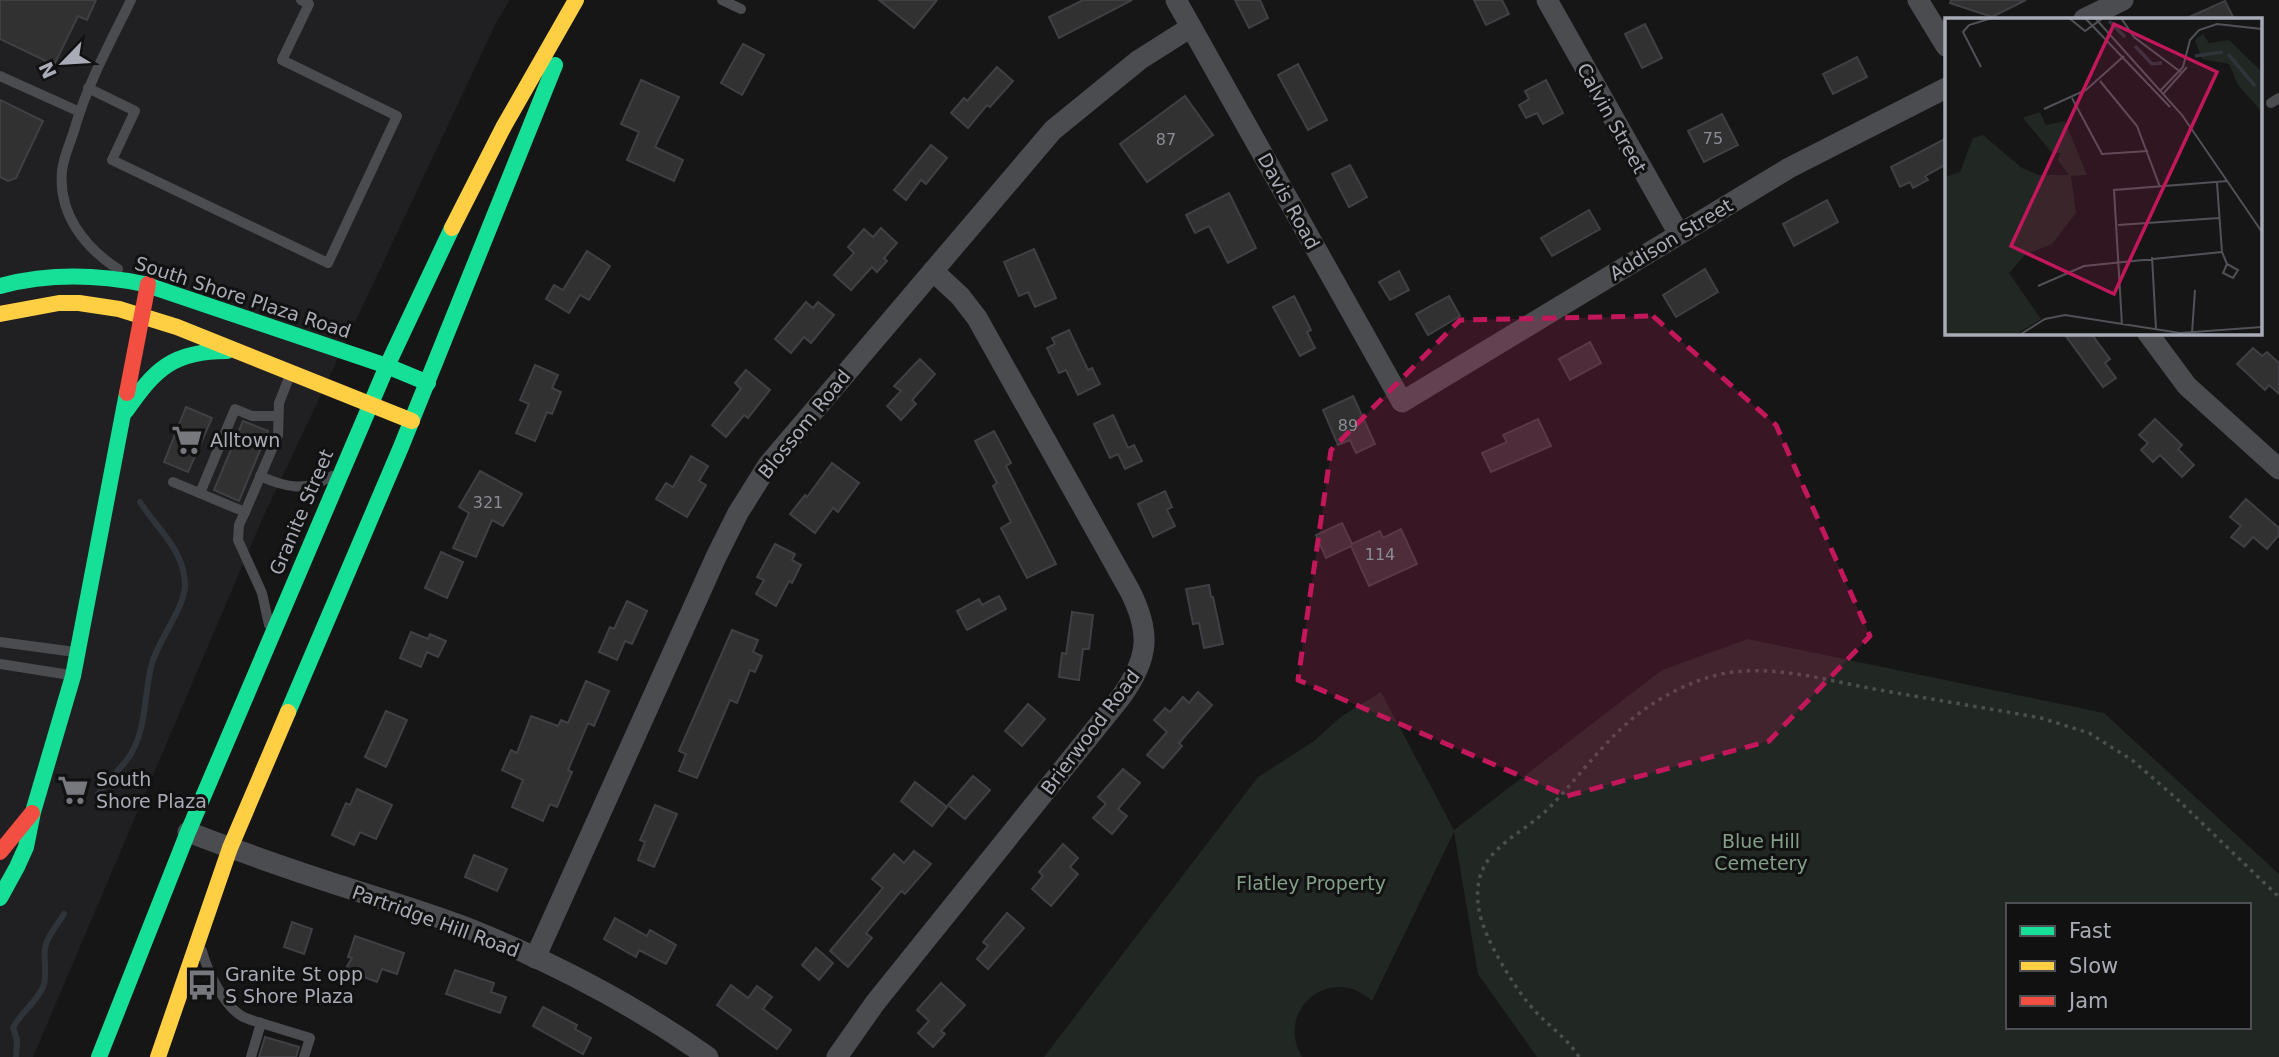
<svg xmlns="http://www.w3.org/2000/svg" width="2279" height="1057" viewBox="0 0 2279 1057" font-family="'DejaVu Sans',sans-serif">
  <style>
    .built { fill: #202022 }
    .green { fill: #212722; fill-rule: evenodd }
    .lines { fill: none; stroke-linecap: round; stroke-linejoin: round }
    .stream { stroke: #2f343b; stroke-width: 6 }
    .building { fill: #313132; stroke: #3f4043; stroke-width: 2 }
    .path { stroke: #4d4e50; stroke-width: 3.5; stroke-dasharray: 3.5 5; stroke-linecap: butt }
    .lane { stroke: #4b4c4f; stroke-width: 10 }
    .street { stroke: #4b4c4f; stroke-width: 21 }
    .fast { stroke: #16e098; stroke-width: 16 }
    .slow { stroke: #ffcf43; stroke-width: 16 }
    .jam { stroke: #f24e42; stroke-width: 16 }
    .marked { fill: #c2185b; fill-opacity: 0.2; stroke: #c2185b; stroke-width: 5; stroke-dasharray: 14 9; stroke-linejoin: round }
    .labels { text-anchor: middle; stroke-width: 6; stroke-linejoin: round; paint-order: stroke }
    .number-label { font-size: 16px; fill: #8b8d95 }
    .street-label { font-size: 19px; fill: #a9acb6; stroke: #111112 }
    .poi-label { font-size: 19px; fill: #a9acb6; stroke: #111112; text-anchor: start }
    .park-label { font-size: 19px; fill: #839f88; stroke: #111112 }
    .inset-river { fill: none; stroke: #2f343b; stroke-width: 3.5 }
    .inset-road { fill: none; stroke: #515257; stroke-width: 2 }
    .view { fill: #c2185b; fill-opacity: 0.15; stroke: #c2185b; stroke-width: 3.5 }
    .inset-edge { fill: none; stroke: #a9acb6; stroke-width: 3.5 }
  </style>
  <rect width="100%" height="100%" fill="#161617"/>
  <path class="built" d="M0 0H510L497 21 260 524 33 1057H0Z"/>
  <path class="green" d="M1748 639 2104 713 2279 874V1057H1537L1478 974 1454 832 1372 1001C1332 963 1274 1009 1302 1057H1044L1258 777 1314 741 1342 716 1381 692 1454 830 1662 670ZM2008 905H2249V1027H2008Z"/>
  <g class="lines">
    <g class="stream">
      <path d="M98 794C108 780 126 764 132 752 147 725 144 692 152 663 159 639 185 607 185 585 185 550 156 528 140 502"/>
      <path d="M16 1057 17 1040 13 1028C20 1013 36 1003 43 987 48 974 43 961 45 948 47 936 58 924 64 914"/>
    </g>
  </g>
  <g class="building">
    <path d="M0 0H96L87 20 78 16 54 65 0 39Z"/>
    <path d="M879 0H937L914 28Z"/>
    <path d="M1083 0H1132L1059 38 1049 17Z"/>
    <path d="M1235 0H1260L1268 18 1249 28Z"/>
    <path d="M1474 0H1502L1509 14 1486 25Z"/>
    <path d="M1951 0H2026L1992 17 1950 3Z"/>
    <path d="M2225 1 2234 19H2185Z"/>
    <path d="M1645 24 1662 58 1642 68 1625 34Z"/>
    <path d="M743 44 764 55 742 95 721 83Z"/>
    <path d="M1857 57 1867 77 1833 94 1823 74Z"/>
    <path d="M1298 64 1327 120 1308 130 1278 75Z"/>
    <path d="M997 67 1013 81 990 107 987 105 968 128 951 113 964 98 967 101Z"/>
    <path d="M641 80 679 97 655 147 683 160 674 181 627 160 639 132 621 124Z"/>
    <path d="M1546 80 1563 113 1543 124 1537 113 1526 118 1519 105 1529 99 1525 91Z"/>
    <path d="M1185 96 1213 135 1147 182 1120 144Z"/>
    <path d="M0 100 43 121 16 178 8 181 0 177Z"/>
    <path d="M1722 114 1738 145 1704 162 1688 131Z"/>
    <path d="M1947 138V164L1925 176 1928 180 1913 188 1910 182 1900 187 1891 167Z"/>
    <path d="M931 145 947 158 926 184 921 180 906 200 894 190Z"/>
    <path d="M1350 165 1367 197 1349 207 1332 174Z"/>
    <path d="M1229 193 1256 248 1228 263 1209 226 1195 233 1186 215Z"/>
    <path d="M1827 200 1838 222 1794 246 1783 224Z"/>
    <path d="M1589 210 1600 229 1552 256 1541 238Z"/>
    <path d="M881 228 897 243 884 258 887 261 877 272 872 267 851 290 834 275 854 253 848 247 864 229 873 237Z"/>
    <path d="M1034 249 1056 298 1035 307 1028 292 1019 296 1004 262Z"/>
    <path d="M587 251 610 266 589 300 580 295 569 313 546 299 554 285 563 290Z"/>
    <path d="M1705 269 1718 292 1676 317 1663 295Z"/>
    <path d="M1399 271 1409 290 1390 300 1379 282Z"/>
    <path d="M1294 296 1311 330 1307 332 1315 348 1300 356 1273 307Z"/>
    <path d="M1449 296 1460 316 1428 335 1416 314Z"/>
    <path d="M806 302 813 308 818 302 834 315 811 343 804 337 791 353 775 339Z"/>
    <path d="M1069 330 1088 370 1092 368 1100 384 1078 395 1066 370 1059 373 1047 348 1055 344 1052 338Z"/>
    <path d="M2063 332H2090L2110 359 2105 363 2116 378 2103 387Z"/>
    <path d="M1590 342 1601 363 1570 380 1559 359Z"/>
    <path d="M2253 348 2262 356 2267 352 2279 363V394L2269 385 2265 390 2237 364Z"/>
    <path d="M920 359 935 374 912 400 916 404 901 420 887 406 901 391 894 386Z"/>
    <path d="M535 365 558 375 552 388 561 392 552 414 547 412 535 441 516 433 529 404 520 400Z"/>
    <path d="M746 370 770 390 748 418 744 415 726 437 712 425 741 389 735 383Z"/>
    <path d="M1353 396 1375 444 1356 453 1350 440 1338 445 1323 410Z"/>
    <path d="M186 407 212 418 188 472 164 462Z"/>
    <path d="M1113 415 1128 448 1134 445 1142 461 1125 469 1118 454 1110 458 1094 424Z"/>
    <path d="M1538 419 1551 446 1491 472 1482 453 1507 442 1503 435Z"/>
    <path d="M2155 419 2182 445 2178 449 2194 465 2182 477 2160 455 2153 462 2141 450 2148 443 2139 435Z"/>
    <path d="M243 421 268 431 239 501 214 490Z"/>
    <path d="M994 431 1011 463 1006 466 1056 564 1027 578 1001 528 1011 522 993 486 997 483 975 441Z"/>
    <path d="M691 456 708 466 699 481 706 485 687 517 656 499 666 483 673 487Z"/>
    <path d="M832 463 859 483 838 512 833 508 815 533 790 514 805 495 807 497Z"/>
    <path d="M480 471 522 494 503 526 492 520 476 557 453 548 469 513 459 507Z"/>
    <path d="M1165 491 1172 507 1167 510 1175 526 1153 537 1138 504Z"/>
    <path d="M2246 499 2279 528V535L2267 549 2253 537 2244 547 2231 537 2241 526 2230 517Z"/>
    <path d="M1342 523 1352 544 1380 531 1383 538 1401 529 1417 564 1369 586 1351 546 1326 558 1316 535Z"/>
    <path d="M775 544 795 554 792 560 801 565 792 583 789 581 776 606 756 594 764 580 757 577Z"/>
    <path d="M441 552 463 562 447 598 425 588Z"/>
    <path d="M1209 585 1211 597H1213L1223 644 1204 648 1199 623 1193 624 1186 589Z"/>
    <path d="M999 596 1006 609 967 630 957 611 979 599 982 605Z"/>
    <path d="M627 601 647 611 632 644 625 641 617 660 599 652 610 627 614 629Z"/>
    <path d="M1072 612 1093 615 1089 649H1083L1079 680 1059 677 1062 653 1066 654Z"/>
    <path d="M732 630 758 640 753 652 762 656 755 672 750 670 737 703 730 700 697 778 679 771 686 754 679 751Z"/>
    <path d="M411 632 428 639 430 634 446 641 438 657 427 652 421 667 400 658Z"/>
    <path d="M586 681 609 691 594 726 588 723 568 770 572 772 557 807 550 804 543 821 512 807 523 780 502 770 511 750 517 753 531 716 558 726 561 720 568 723Z"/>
    <path d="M1198 692 1212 705 1179 743 1182 746 1163 768 1147 755 1167 732 1154 720 1165 708 1170 712 1183 697 1189 703Z"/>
    <path d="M1028 704 1045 719 1022 746 1005 731Z"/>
    <path d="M386 711 407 720 386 767 365 757Z"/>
    <path d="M1123 769 1140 783 1118 809 1127 816 1112 834 1093 818 1106 804 1098 797Z"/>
    <path d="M973 776 990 790 965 819 948 805Z"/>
    <path d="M915 782 947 807 932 826 901 801Z"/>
    <path d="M357 789 392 805 376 839 360 832 354 845 332 835 346 803 350 805Z"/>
    <path d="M655 805 677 814 654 867 638 860 645 842 640 840Z"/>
    <path d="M1063 844 1078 858 1070 867 1078 874 1051 906 1032 889 1043 876 1039 872Z"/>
    <path d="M914 851 931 864 905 894 901 891 866 933 872 938 848 967 830 951 883 888 872 879 894 854 904 863Z"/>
    <path d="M474 855 507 869 497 891 465 877Z"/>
    <path d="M1007 913 1024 928 988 969 977 959 988 946 983 942Z"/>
    <path d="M615 918 647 936 650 930 676 945 666 964 639 950 636 957 604 939Z"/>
    <path d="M292 922 312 929 304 954 284 947Z"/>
    <path d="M355 936 404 953 397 974 382 969 377 982 345 970 352 958 348 957Z"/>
    <path d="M816 948 833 963 819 980 802 965Z"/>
    <path d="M455 970 494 983 491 992 506 997 500 1013 446 994Z"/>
    <path d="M941 983 965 1005 941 1031 945 1034 933 1047 918 1033 929 1021 917 1010Z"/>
    <path d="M731 985 748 998 757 986 772 997 763 1009 791 1030 777 1049 717 1005Z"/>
    <path d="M543 1007 577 1025 575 1029 591 1038 583 1054 533 1026Z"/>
    <path d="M265 1037 299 1047 296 1057H259Z"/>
  </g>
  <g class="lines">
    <path class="path" d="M1579 1057C1567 1038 1550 1027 1535 1011 1516 991 1483 937 1479 910 1469 851 1515 841 1549 808 1581 775 1607 736 1645 709 1669 692 1698 678 1727 673 1775 665 1826 680 1874 689 1930 699 1986 708 2041 718L2089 733 2132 760 2177 799 2279 897"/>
    <g class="lane">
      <path d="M722 0 741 9"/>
      <path d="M0 76 80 112"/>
      <path d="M88 88 135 111 112 160 328 263 397 116 282 60 309 4 301 0"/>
      <path d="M2271 103 2279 98"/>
      <path d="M118 269C84 247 58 213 62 171 64 154 72 140 76 124 89 81 111 41 131 0"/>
      <path d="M260 476C287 488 305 492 332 476"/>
      <path d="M173 482 245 512 278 435 279 403 290 375"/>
      <path d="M200 493 235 409 252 416H278"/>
      <path d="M245 512 239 525 238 540 262 593 269 625"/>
      <path d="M0 642 75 652"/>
      <path d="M0 664 70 675"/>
      <path d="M202 951C207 970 223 1004 240 1015 246 1019 254 1021 261 1023"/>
      <path d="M251 1057 261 1023 310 1038 304 1057"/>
    </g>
    <g class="street">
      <path d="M1176 0 1402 402 1789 168 1946 88"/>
      <path d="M1547 0 1679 234"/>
      <path d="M1918 0 1946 46"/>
      <path d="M2084 19 2123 0"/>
      <path d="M2147 332 2187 386 2279 469"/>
      <path d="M188 832C243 853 298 872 354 890 394 903 435 915 475 931 556 964 636 1006 708 1057"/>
      <path d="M535 958 716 557 738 513 768 465 1053 130 1139 60 1191 27"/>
      <path d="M837 1057 875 1003 1121 697C1149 658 1151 633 1130 591L977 318 960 296 933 271"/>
    </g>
    <g class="fast">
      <path d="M0 286C49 273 95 274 144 284L387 366 428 383"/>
      <path d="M126 411C155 369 173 351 227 351"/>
      <path d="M288 712 401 447 555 65"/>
      <path d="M0 898 17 867 26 847 33 812 73 676 127 393"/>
      <path d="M99 1057 188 832 387 366 452 228"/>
    </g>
    <g class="slow">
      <path d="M452 228 504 126 576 0"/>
      <path d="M0 314 59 303H79L119 309 177 327 412 421"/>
      <path d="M158 1057 230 848 288 712"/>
    </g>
    <g class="jam">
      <path d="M127 393 148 284"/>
      <path d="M0 852 32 813"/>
    </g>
  </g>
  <path class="marked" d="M1653 316 1776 425 1870 636 1769 741 1567 796 1298 680 1331 450 1460 320Z"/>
  <defs>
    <g id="supermarket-bare" transform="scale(2.415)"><path d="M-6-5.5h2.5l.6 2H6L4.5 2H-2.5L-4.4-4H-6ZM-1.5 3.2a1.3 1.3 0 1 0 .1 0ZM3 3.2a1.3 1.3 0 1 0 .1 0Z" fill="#76787e" stroke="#111112" stroke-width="2.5" paint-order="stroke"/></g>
    <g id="bus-bare" transform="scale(2.415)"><path d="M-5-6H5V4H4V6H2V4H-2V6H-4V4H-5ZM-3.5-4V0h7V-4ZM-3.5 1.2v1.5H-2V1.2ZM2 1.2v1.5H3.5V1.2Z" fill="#76787e" stroke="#111112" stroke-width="2.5" paint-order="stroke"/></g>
  </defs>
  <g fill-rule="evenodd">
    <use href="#supermarket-bare" x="187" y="440"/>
    <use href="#supermarket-bare" x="73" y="790"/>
    <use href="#bus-bare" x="202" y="985"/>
  </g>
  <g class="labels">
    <g class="number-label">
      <text x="1713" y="144">75</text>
      <text x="1166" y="145">87</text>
      <text x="1348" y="431">89</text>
      <text x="488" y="508">321</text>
      <text x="1380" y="560">114</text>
    </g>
    <g class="street-label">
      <text transform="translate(1612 118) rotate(61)" y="7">Calvin Street</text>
      <text transform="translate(1289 201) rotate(61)" y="7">Davis Road</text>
      <text transform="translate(1671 239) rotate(-31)" y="7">Addison Street</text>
      <text transform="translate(243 297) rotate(18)" y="7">South Shore Plaza Road</text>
      <text transform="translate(804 424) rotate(-51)" y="7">Blossom Road</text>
      <text transform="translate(301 512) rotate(-67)" y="7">Granite Street</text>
      <text transform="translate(1090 732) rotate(-53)" y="7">Brierwood Road</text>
      <text transform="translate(436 921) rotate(20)" y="7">Partridge Hill Road</text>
    </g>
    <g class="poi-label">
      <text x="210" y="447">Alltown</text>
      <text x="96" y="786">South<tspan x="96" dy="22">Shore Plaza</tspan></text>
      <text x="225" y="981">Granite St opp<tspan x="225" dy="22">S Shore Plaza</tspan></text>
    </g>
    <g class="park-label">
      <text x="1761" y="848">Blue Hill<tspan x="1761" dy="22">Cemetery</tspan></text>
      <text x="1311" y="890">Flatley Property</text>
    </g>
  </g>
  <g transform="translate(1945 18)">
    <rect width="317" height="317" fill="#161617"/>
    <path d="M258 16 264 25 284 22 317 54V94L293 67 284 46 257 41 250 22ZM95 94 101 107 120 103 142 157 126 158 131 195 107 226 80 237 64 255 96 301 72 316H0V159L15 154 28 120 38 117 77 150 94 157H124L113 142 115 135H107L78 100Z" fill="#212722"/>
    <path class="inset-river" d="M164 3 180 19M190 28 207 46 217 45M283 36 310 68M250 38 278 34"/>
    <path class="inset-road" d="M124 0 140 13 158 0M140 0 225 89M150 0 237 97 317 214M176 0 189 19 237 55M36 49 18 14 24 7 47 0M155 63 192 108 215 169M215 73 238 49 245 22 254 12 272 6 317 11M218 76 242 49M127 80 157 136 203 133M99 91 141 72 179 38M272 165 277 234 282 246 293 252 288 260 278 255 282 246M173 207 274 200M207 239 211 311M93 268 139 248 277 234M177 307 169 172 283 163M247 315 250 272M76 316 100 301 120 297 235 315 317 309"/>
    <path class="view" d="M169 6 272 54 169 276 66 228Z"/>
    <rect width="317" height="317" class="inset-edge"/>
  </g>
  <rect x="2006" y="903" width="245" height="126" fill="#111112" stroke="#4e4f54" stroke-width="2"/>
  <rect x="2020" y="926" width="35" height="10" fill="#16e098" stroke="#4e4f54" stroke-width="2"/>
  <text x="2069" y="938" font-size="21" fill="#a9acb6">Fast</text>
  <rect x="2020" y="961" width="35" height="10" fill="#ffcf43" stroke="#4e4f54" stroke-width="2"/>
  <text x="2069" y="973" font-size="21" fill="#a9acb6">Slow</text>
  <rect x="2020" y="996" width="35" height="10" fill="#f24e42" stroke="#4e4f54" stroke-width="2"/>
  <text x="2069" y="1008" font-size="21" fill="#a9acb6">Jam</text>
  <g transform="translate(63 63) rotate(245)" stroke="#111112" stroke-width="5" paint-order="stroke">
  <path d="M0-5L12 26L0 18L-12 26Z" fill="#a9acb6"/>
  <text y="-10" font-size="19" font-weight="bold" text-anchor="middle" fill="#a9acb6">N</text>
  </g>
</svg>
